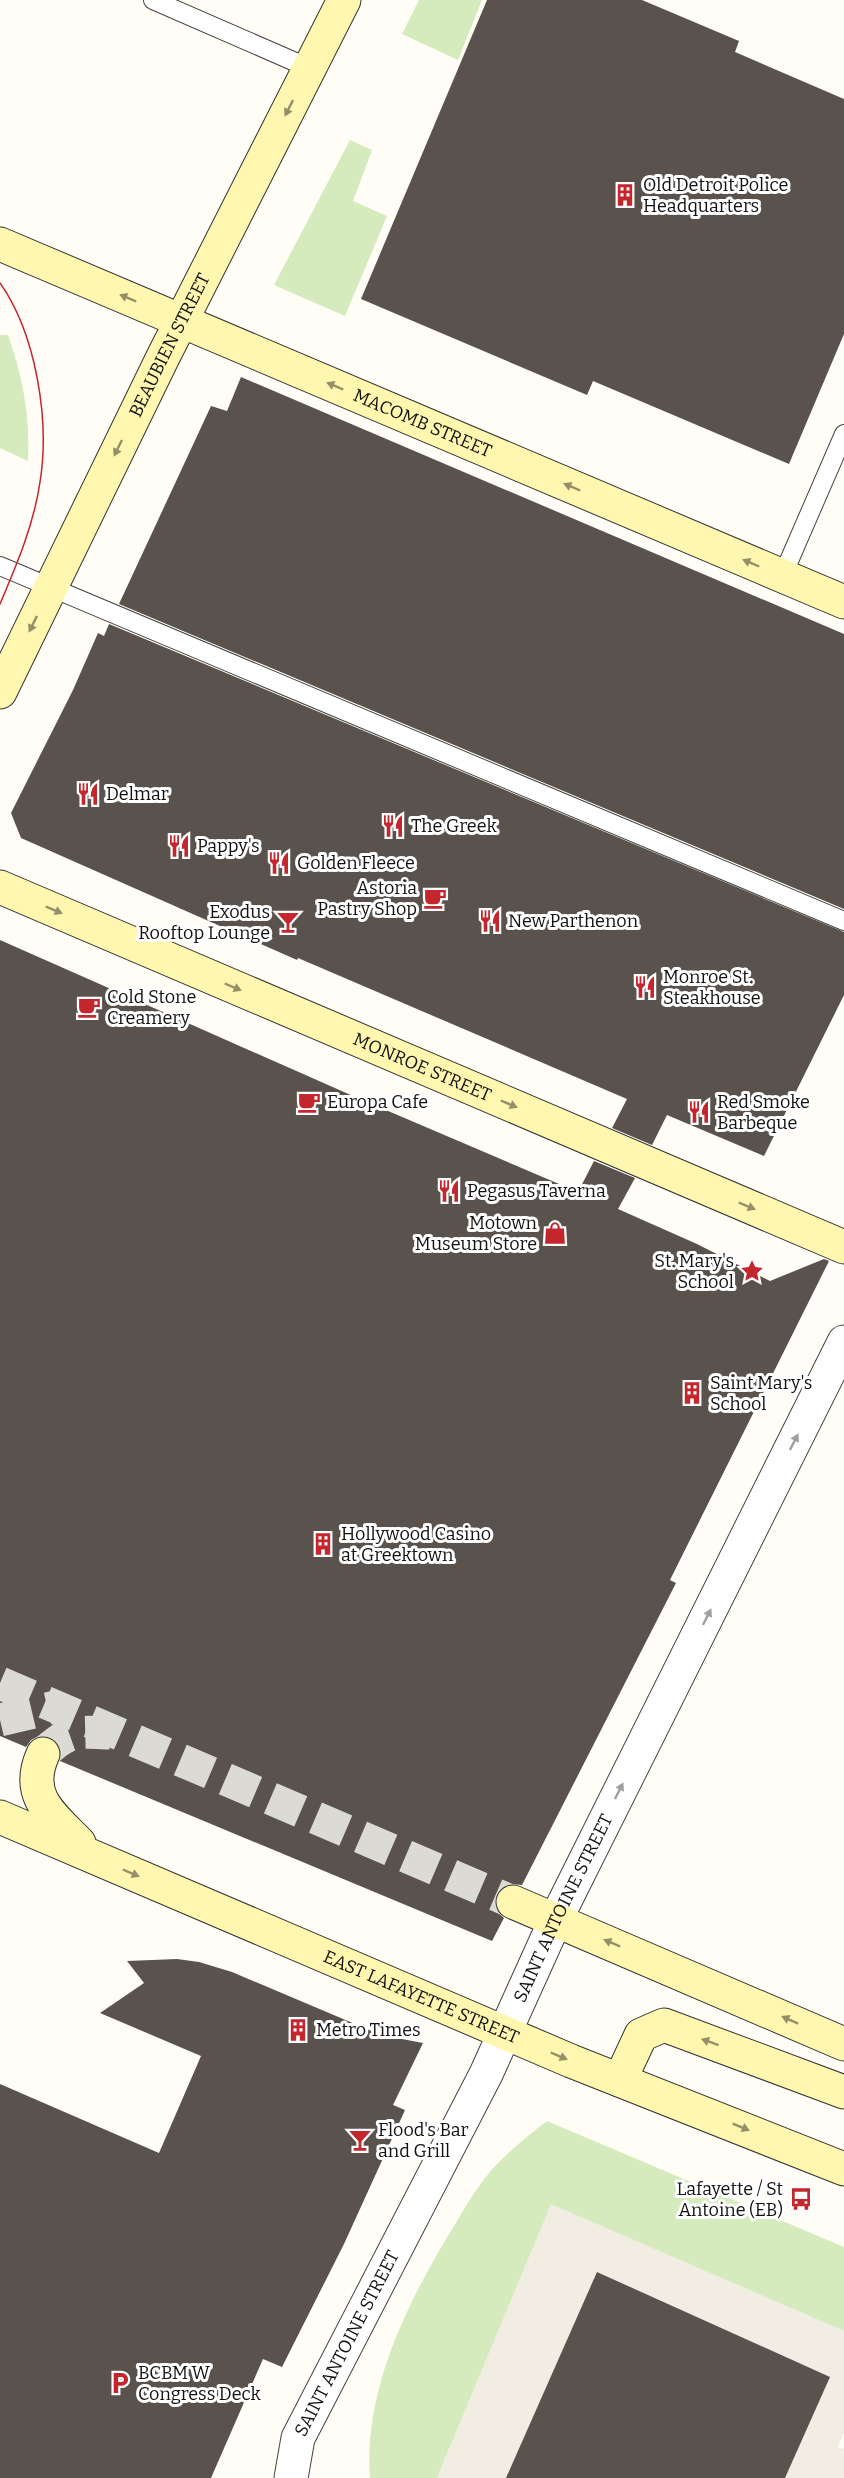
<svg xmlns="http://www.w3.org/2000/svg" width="844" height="2478" viewBox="0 0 844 2478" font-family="Bitter,serif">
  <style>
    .green { fill: #d5ebbd }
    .plaza { fill: #f1ede2 }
    .building { fill: #5a524d }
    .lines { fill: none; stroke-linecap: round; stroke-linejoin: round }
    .secondary-tunnel { stroke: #dbdad3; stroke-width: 33; stroke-dasharray: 33 16; stroke-linecap: butt }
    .lane-casing { stroke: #444; stroke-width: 20 }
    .street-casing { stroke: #444; stroke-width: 35 }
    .secondary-casing { stroke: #333; stroke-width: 35 }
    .lane { stroke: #fff; stroke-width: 18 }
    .street { stroke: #fff; stroke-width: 33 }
    .secondary { stroke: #fff6b0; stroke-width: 33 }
    .tram { stroke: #c4262e; stroke-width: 1.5 }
    .oneway { fill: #948f68 }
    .oneway2 { fill: #a0a0a0 }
    .labels { text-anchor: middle; stroke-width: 6; stroke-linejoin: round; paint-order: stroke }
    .poi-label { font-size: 18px; fill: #111; stroke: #fff; text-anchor: start }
    .street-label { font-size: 18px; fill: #111; stroke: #fff }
  </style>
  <rect width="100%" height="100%" fill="#fffdf5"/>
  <g class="green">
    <path d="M419 0H482L458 60 402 34Z"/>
    <path d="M350 140 372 150 353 201 387 216 345 316 274 285Z"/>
    <path d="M0 335H8C23 377 30 416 28 461L0 448Z"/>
    <path d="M547 2121 844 2247V2331L551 2205 437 2478H370C363 2390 409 2299 454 2226 467 2204 481 2180 499 2162 514 2147 530 2134 547 2121Z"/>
  </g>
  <path class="plaza" d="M551 2204 844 2331V2432L838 2447 844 2449V2478H785L830 2377 598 2272 506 2478H437Z"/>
  <g class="building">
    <path d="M487 0H642L739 41 735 52 844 99V334L789 464 593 381 587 395 361 299Z"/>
    <path d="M241 377 844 634V909L119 604 211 406 227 411Z"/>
    <path d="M109 624 844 932V995L764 1156 667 1115 652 1145 612 1128 627 1099 298 958 297 960 21 838 11 813 73 690 98 633 104 636Z"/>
    <path d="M0 940 353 1096 578 1192 594 1161 635 1178 618 1209 697 1244 770 1281 824 1259 829 1261 670 1580 676 1583 522 1885 510 1884 501 1887 496 1894 495 1905 498 1913 504 1918 492 1941 60 1761 61 1750 57 1741 50 1737 39 1736 31 1740 26 1747 0 1736Z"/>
    <path d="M177 1959 199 1962 232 1972 381 2035 423 2043 393 2105 405 2110 344 2244 282 2367 263 2359 211 2478H0V2084L159 2153 201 2056 100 2013 144 1983 127 1961Z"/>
    <path d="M597 2272 830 2377 785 2478H506Z"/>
  </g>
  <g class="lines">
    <g class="secondary-tunnel">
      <path d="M0 1683 513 1902"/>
      <path d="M0 1720 55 1707"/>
      <path d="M43 1754C69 1729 76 1732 110 1733"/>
    </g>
    <g class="lane-casing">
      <g id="lane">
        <path d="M153 0 309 68"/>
        <path d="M0 566 844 921"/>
        <path d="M782 577 844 434"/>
      </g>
    </g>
    <g class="street-casing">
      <g id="street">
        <path id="s1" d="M291 2478 298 2438 486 2074 556 1919 844 1342"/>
      </g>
    </g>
    <g class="secondary-casing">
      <g id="secondary">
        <path id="s2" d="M0 244 844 602"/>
        <path id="s3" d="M0 692 163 357 344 0"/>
        <path id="s4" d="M0 887 844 1247"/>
        <path d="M43 1754C24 1796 52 1815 79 1843"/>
        <path id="s5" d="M0 1817 571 2061 844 2169"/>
        <path d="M513 1902 844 2044"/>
        <path d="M620 2080 641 2035 664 2025 844 2092"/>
      </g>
    </g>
    <use href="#lane" class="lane"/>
    <use href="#street" class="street"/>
    <use href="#secondary" class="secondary"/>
    <path class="tram" d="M0 283C36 334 50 420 40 482 34 524 17 564 0 604"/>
  </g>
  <defs><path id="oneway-solid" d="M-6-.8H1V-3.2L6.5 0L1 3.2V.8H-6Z" transform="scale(1.5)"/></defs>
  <g class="oneway">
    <use href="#oneway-solid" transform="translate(289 108) rotate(117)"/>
    <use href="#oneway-solid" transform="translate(128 298) rotate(-157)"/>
    <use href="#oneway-solid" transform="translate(335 386) rotate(-157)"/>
    <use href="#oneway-solid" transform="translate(118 448) rotate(116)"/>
    <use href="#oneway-solid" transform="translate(572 487) rotate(-157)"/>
    <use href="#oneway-solid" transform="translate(751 563) rotate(-157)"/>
    <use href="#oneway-solid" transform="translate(33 624) rotate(116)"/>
    <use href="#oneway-solid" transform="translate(54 910) rotate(23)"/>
    <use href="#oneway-solid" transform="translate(233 987) rotate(23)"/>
    <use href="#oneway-solid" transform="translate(509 1104) rotate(23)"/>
    <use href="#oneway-solid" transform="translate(747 1206) rotate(23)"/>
    <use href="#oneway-solid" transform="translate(131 1873) rotate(23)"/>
    <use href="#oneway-solid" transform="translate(612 1943) rotate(-157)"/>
    <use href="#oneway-solid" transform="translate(790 2020) rotate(-156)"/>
    <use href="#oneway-solid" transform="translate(710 2042) rotate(-160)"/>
    <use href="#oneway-solid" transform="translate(559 2056) rotate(23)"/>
    <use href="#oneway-solid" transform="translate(741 2127) rotate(22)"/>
  </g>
  <g class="oneway2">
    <use href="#oneway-solid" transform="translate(794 1442) rotate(-63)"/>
    <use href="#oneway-solid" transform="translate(707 1617) rotate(-63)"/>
    <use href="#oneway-solid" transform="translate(619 1791) rotate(-63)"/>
  </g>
  <defs>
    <g id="building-bare" transform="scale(1.8)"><path d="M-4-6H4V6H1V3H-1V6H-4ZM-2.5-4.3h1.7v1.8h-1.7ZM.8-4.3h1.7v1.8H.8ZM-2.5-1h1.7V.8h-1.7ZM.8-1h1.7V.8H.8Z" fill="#c4262e" stroke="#fff" stroke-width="2.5" paint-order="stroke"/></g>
    <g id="restaurant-bare" transform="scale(1.8)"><path d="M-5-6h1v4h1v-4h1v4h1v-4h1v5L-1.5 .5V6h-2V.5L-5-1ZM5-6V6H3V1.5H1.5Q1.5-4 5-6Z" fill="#c4262e" stroke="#fff" stroke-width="2.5" paint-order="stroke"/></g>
    <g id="cafe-bare" transform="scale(1.8)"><path d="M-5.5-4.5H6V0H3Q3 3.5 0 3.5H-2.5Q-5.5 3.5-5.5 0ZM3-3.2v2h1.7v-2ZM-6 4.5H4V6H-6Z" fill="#c4262e" stroke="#fff" stroke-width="2.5" paint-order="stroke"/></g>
    <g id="bar-bare" transform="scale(1.8)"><path d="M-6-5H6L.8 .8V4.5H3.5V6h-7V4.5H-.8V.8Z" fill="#c4262e" stroke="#fff" stroke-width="2.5" paint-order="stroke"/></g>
    <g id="shop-bare" transform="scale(1.8)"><path d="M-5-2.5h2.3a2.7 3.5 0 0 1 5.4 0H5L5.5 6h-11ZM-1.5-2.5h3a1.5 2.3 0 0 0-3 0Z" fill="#c4262e" stroke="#fff" stroke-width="2.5" paint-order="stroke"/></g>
    <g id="sight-bare" transform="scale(1.8)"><path d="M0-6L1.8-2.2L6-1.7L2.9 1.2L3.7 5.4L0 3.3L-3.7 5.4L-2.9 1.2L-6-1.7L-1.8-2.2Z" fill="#c4262e" stroke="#fff" stroke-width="2.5" paint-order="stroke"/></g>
    <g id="bus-bare" transform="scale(1.8)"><path d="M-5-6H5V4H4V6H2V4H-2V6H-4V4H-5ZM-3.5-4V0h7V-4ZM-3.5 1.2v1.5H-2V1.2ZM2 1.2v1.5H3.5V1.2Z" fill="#c4262e" stroke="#fff" stroke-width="2.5" paint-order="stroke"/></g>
    <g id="parking-bare" transform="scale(1.8)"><path d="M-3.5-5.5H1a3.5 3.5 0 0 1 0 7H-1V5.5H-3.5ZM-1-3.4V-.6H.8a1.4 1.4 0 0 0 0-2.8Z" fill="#c4262e" stroke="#fff" stroke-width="2.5" paint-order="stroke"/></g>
  </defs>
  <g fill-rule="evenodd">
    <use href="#building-bare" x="625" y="195"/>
    <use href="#restaurant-bare" x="88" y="794"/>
    <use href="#restaurant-bare" x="393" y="826"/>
    <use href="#restaurant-bare" x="179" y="846"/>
    <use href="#restaurant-bare" x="279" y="863"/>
    <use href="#cafe-bare" x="435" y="898"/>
    <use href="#restaurant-bare" x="490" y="921"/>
    <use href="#bar-bare" x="288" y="922"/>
    <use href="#restaurant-bare" x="645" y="987"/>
    <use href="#cafe-bare" x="89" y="1007"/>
    <use href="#cafe-bare" x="309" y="1102"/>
    <use href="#restaurant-bare" x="699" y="1112"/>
    <use href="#restaurant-bare" x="449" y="1191"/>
    <use href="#shop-bare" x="555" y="1233"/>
    <use href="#sight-bare" x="752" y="1271"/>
    <use href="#building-bare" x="692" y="1393"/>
    <use href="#building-bare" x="323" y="1544"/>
    <use href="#building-bare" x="298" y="2030"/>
    <use href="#bar-bare" x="360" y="2140"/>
    <use href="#bus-bare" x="801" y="2199"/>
    <use href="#parking-bare" x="120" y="2383"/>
  </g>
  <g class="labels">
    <g class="poi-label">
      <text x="643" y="191">Old Detroit Police<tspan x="643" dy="21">Headquarters</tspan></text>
      <text x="106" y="800">Delmar</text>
      <text x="411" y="832">The Greek</text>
      <text x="197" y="852">Pappy's</text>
      <text x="297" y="869">Golden Fleece</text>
      <text x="417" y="894" text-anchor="end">Astoria<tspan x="417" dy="21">Pastry Shop</tspan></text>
      <text x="270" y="918" text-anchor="end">Exodus<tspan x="270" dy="21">Rooftop Lounge</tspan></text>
      <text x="508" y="927">New Parthenon</text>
      <text x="663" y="983">Monroe St.<tspan x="663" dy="21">Steakhouse</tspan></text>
      <text x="107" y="1003">Cold Stone<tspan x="107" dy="21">Creamery</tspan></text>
      <text x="327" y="1108">Europa Cafe</text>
      <text x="717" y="1108">Red Smoke<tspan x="717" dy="21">Barbeque</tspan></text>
      <text x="467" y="1197">Pegasus Taverna</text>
      <text x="537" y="1229" text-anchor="end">Motown<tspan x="537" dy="21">Museum Store</tspan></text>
      <text x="734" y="1267" text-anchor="end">St. Mary's<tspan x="734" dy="21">School</tspan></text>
      <text x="710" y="1389">Saint Mary's<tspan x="710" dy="21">School</tspan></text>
      <text x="341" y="1540">Hollywood Casino<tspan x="341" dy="21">at Greektown</tspan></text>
      <text x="316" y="2036">Metro Times</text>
      <text x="378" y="2136">Flood's Bar<tspan x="378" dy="21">and Grill</tspan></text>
      <text x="783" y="2195" text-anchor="end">Lafayette / St<tspan x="783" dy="21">Antoine (EB)</tspan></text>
      <text x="138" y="2379">BCBM W<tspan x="138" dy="21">Congress Deck</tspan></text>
    </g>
    <g class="street-label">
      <text dy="6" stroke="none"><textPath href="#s3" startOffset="386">BEAUBIEN STREET</textPath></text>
      <text dy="6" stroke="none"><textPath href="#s2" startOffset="459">MACOMB STREET</textPath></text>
      <text dy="6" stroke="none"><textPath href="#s4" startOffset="459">MONROE STREET</textPath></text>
      <text dy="6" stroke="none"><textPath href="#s1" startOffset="633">SAINT ANTOINE STREET</textPath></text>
      <text dy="6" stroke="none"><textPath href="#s5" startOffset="458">EAST LAFAYETTE STREET</textPath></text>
      <text dy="6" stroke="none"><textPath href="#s1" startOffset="147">SAINT ANTOINE STREET</textPath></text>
    </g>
  </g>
</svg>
